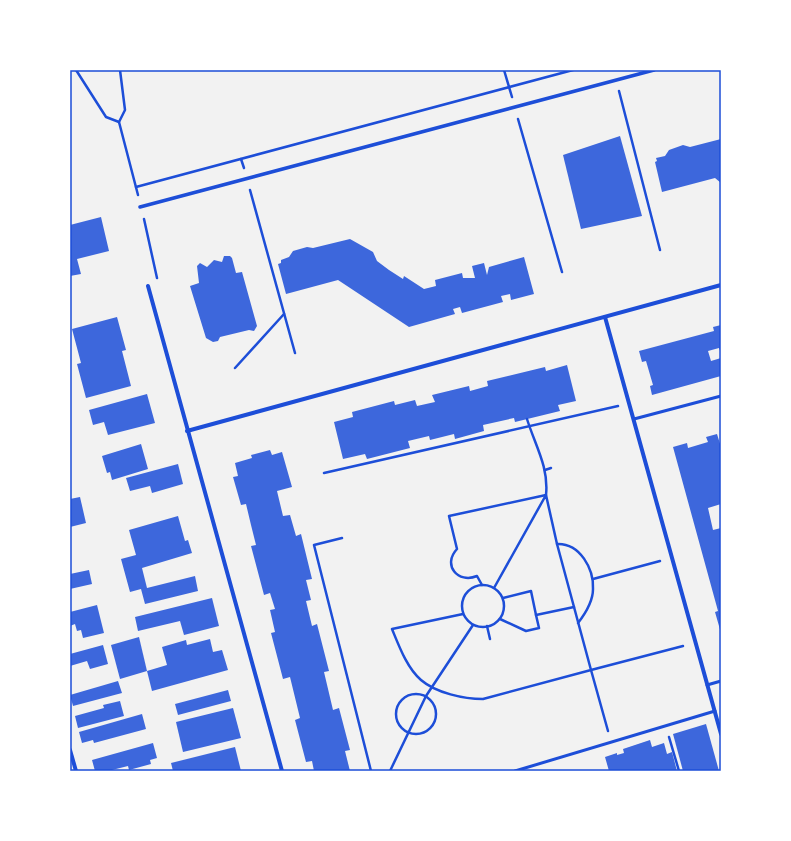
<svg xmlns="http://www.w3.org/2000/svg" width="791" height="841" viewBox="0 0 791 841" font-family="Jost,sans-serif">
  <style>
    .building { fill: #3d67dc }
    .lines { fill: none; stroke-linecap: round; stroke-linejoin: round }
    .path { stroke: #1d4ed8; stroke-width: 2.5 }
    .service { stroke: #1d4ed8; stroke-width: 3 }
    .pedestrian { stroke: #1d4ed8; stroke-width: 3.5 }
    .minor { stroke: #1d4ed8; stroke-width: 4 }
    .neatline { fill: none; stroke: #1d4ed8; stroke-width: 1.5 }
  </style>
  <rect width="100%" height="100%" fill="#f2f2f2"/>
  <g class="building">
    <path d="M620 136 642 216 581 229 563 155Z"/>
    <path d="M721 139V183L715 178 662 192 655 162 657 161 656 158 665 156 669 150 683 145 690 147Z"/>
    <path d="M101 217 109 251 77 259 81 274 70 276V225Z"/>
    <path d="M350 239 373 252 377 261 389 270 403 279 404 276 424 289 436 286 435 280 462 273 463 278H475L472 266 484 263 487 275 489 267 524 257 534 294 511 300 510 294 501 296 503 302 462 313 460 307 453 309 455 314 409 327 338 280 286 294 278 264 281 263V260L289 257 293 251 307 247 313 248Z"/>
    <path d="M224 256H230L232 258 236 273 242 272 257 326 254 331 249 330 220 337 218 341 213 342 206 338 190 286 199 283 197 266 200 263 207 267 214 260 222 262Z"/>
    <path d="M117 317 126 350 122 351 131 386 86 398 77 364 81 363 72 329Z"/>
    <path d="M721 325V353L719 348 708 351 711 361 721 358V376L652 395 650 386 653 385 646 361 642 362 639 351 714 331 713 327Z"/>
    <path d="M567 365 576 401 558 405 560 411 515 422 514 418 483 425 484 431 455 439 454 434 430 440 429 436 408 441 410 448 367 459 365 454 343 459 334 422 353 417 352 412 394 401 395 405 415 400 417 406 435 402 432 395 469 386 470 391 488 386 487 381 545 367 546 371Z"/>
    <path d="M147 394 155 423 108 435 104 422 93 425 89 410Z"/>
    <path d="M717 434 721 447V504L708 508 713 530 721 528V633L715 612 718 611 673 447 687 443 688 448 708 442 706 437Z"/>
    <path d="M141 444 148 469 112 480 110 472 107 473 102 456Z"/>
    <path d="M270 450 272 455 282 452 292 487 277 491 283 516 290 515 296 536 301 534 312 579 306 580 311 600 306 601 312 626 317 624 329 671 324 672 333 710 339 708 350 750 345 751 350 771H314L312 761 306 762 295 720 300 718 290 677 283 679 271 633 275 632 270 610 275 609 270 593 264 595 251 546 256 545 251 525 246 504 241 505 233 477 238 476 235 463 252 458 251 455Z"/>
    <path d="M178 464 183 484 152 493 150 486 130 491 126 478Z"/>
    <path d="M80 497 86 523 70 527V499Z"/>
    <path d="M178 516 185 541 188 540 192 553 142 568 147 588 195 576 198 591 145 604 141 589 130 592 121 559 136 555 129 530Z"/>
    <path d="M89 570 92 584 70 589V574Z"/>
    <path d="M212 598 219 626 184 635 180 621 138 631 135 617Z"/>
    <path d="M97 605 104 633 83 638 81 630 77 631 75 624 70 626V612Z"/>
    <path d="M139 637 147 671 120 679 111 645Z"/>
    <path d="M210 639 213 652 222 650 228 670 152 691 147 671 167 665 162 647 186 640 187 645Z"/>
    <path d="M103 645 108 664 90 669 87 661 70 666V654Z"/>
    <path d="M118 681 122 693 73 706 70 695Z"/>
    <path d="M228 690 231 701 178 715 175 704Z"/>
    <path d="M120 701 124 716 78 728 75 716 104 708 103 705Z"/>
    <path d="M233 708 241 738 183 752 176 722Z"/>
    <path d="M142 714 146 729 94 743 93 740 82 743 79 732Z"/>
    <path d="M706 724 719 771H683L673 734Z"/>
    <path d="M650 740 652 747 664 743 667 754 672 752 677 771H609L605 757 617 753V755L624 753 623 749Z"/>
    <path d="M153 743 157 758 150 760 151 764 129 770 128 766 108 771H95L92 760Z"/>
    <path d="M235 747 241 771H173L171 763Z"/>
  </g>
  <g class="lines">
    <g class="path">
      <path d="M76 70 106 117 119 122"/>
      <path d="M120 70 125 110 119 122 138 195"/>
      <path d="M504 70 512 97"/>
      <path d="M619 91 660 250"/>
      <path d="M518 119 562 272"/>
      <path d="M241 159 244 168"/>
      <path d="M136 187 573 70"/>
      <path d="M250 190 295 353"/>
      <path d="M144 219 157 278"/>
      <path d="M235 368 284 314"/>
      <path d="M545 470 551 468"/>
      <path d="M324 473 618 406"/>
      <path d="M342 538 314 545 371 771"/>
      <path d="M557 544C580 543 594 569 593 589 593 602 585 614 578 623"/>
      <path d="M593 579 660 561"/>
      <path d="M482 585 477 576C458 584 442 565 457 549L449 516 546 495C549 467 535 445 527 419"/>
      <circle cx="483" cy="606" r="21"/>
      <path d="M503 598 531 591 536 615 574 607"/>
      <path d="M463 614 392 629C399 646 407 668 421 680 436 693 464 699 483 699L591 670 557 544 546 495 494 588"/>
      <path d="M500 619 526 631 539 628 536 615"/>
      <path d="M487 626 490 639"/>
      <circle cx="416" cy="714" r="20"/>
      <path d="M608 731 591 670 683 646"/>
      <path d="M669 737 679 771"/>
      <path d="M390 771 426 696 473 625"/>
    </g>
    <g class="service">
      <path d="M634 419 721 396"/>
      <path d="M707 685 721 681"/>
      <path d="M515 771 715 711"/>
    </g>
    <path class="pedestrian" d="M140 207 654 70"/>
    <g class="minor">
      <path d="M148 286 282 771"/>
      <path d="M605 317 721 734"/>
      <path d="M187 431 721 285"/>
      <path d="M70 750 76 771"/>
    </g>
  </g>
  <rect width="791" height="841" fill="none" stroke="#ffffff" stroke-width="142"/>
  <rect x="71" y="71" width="649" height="699" class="neatline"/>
</svg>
